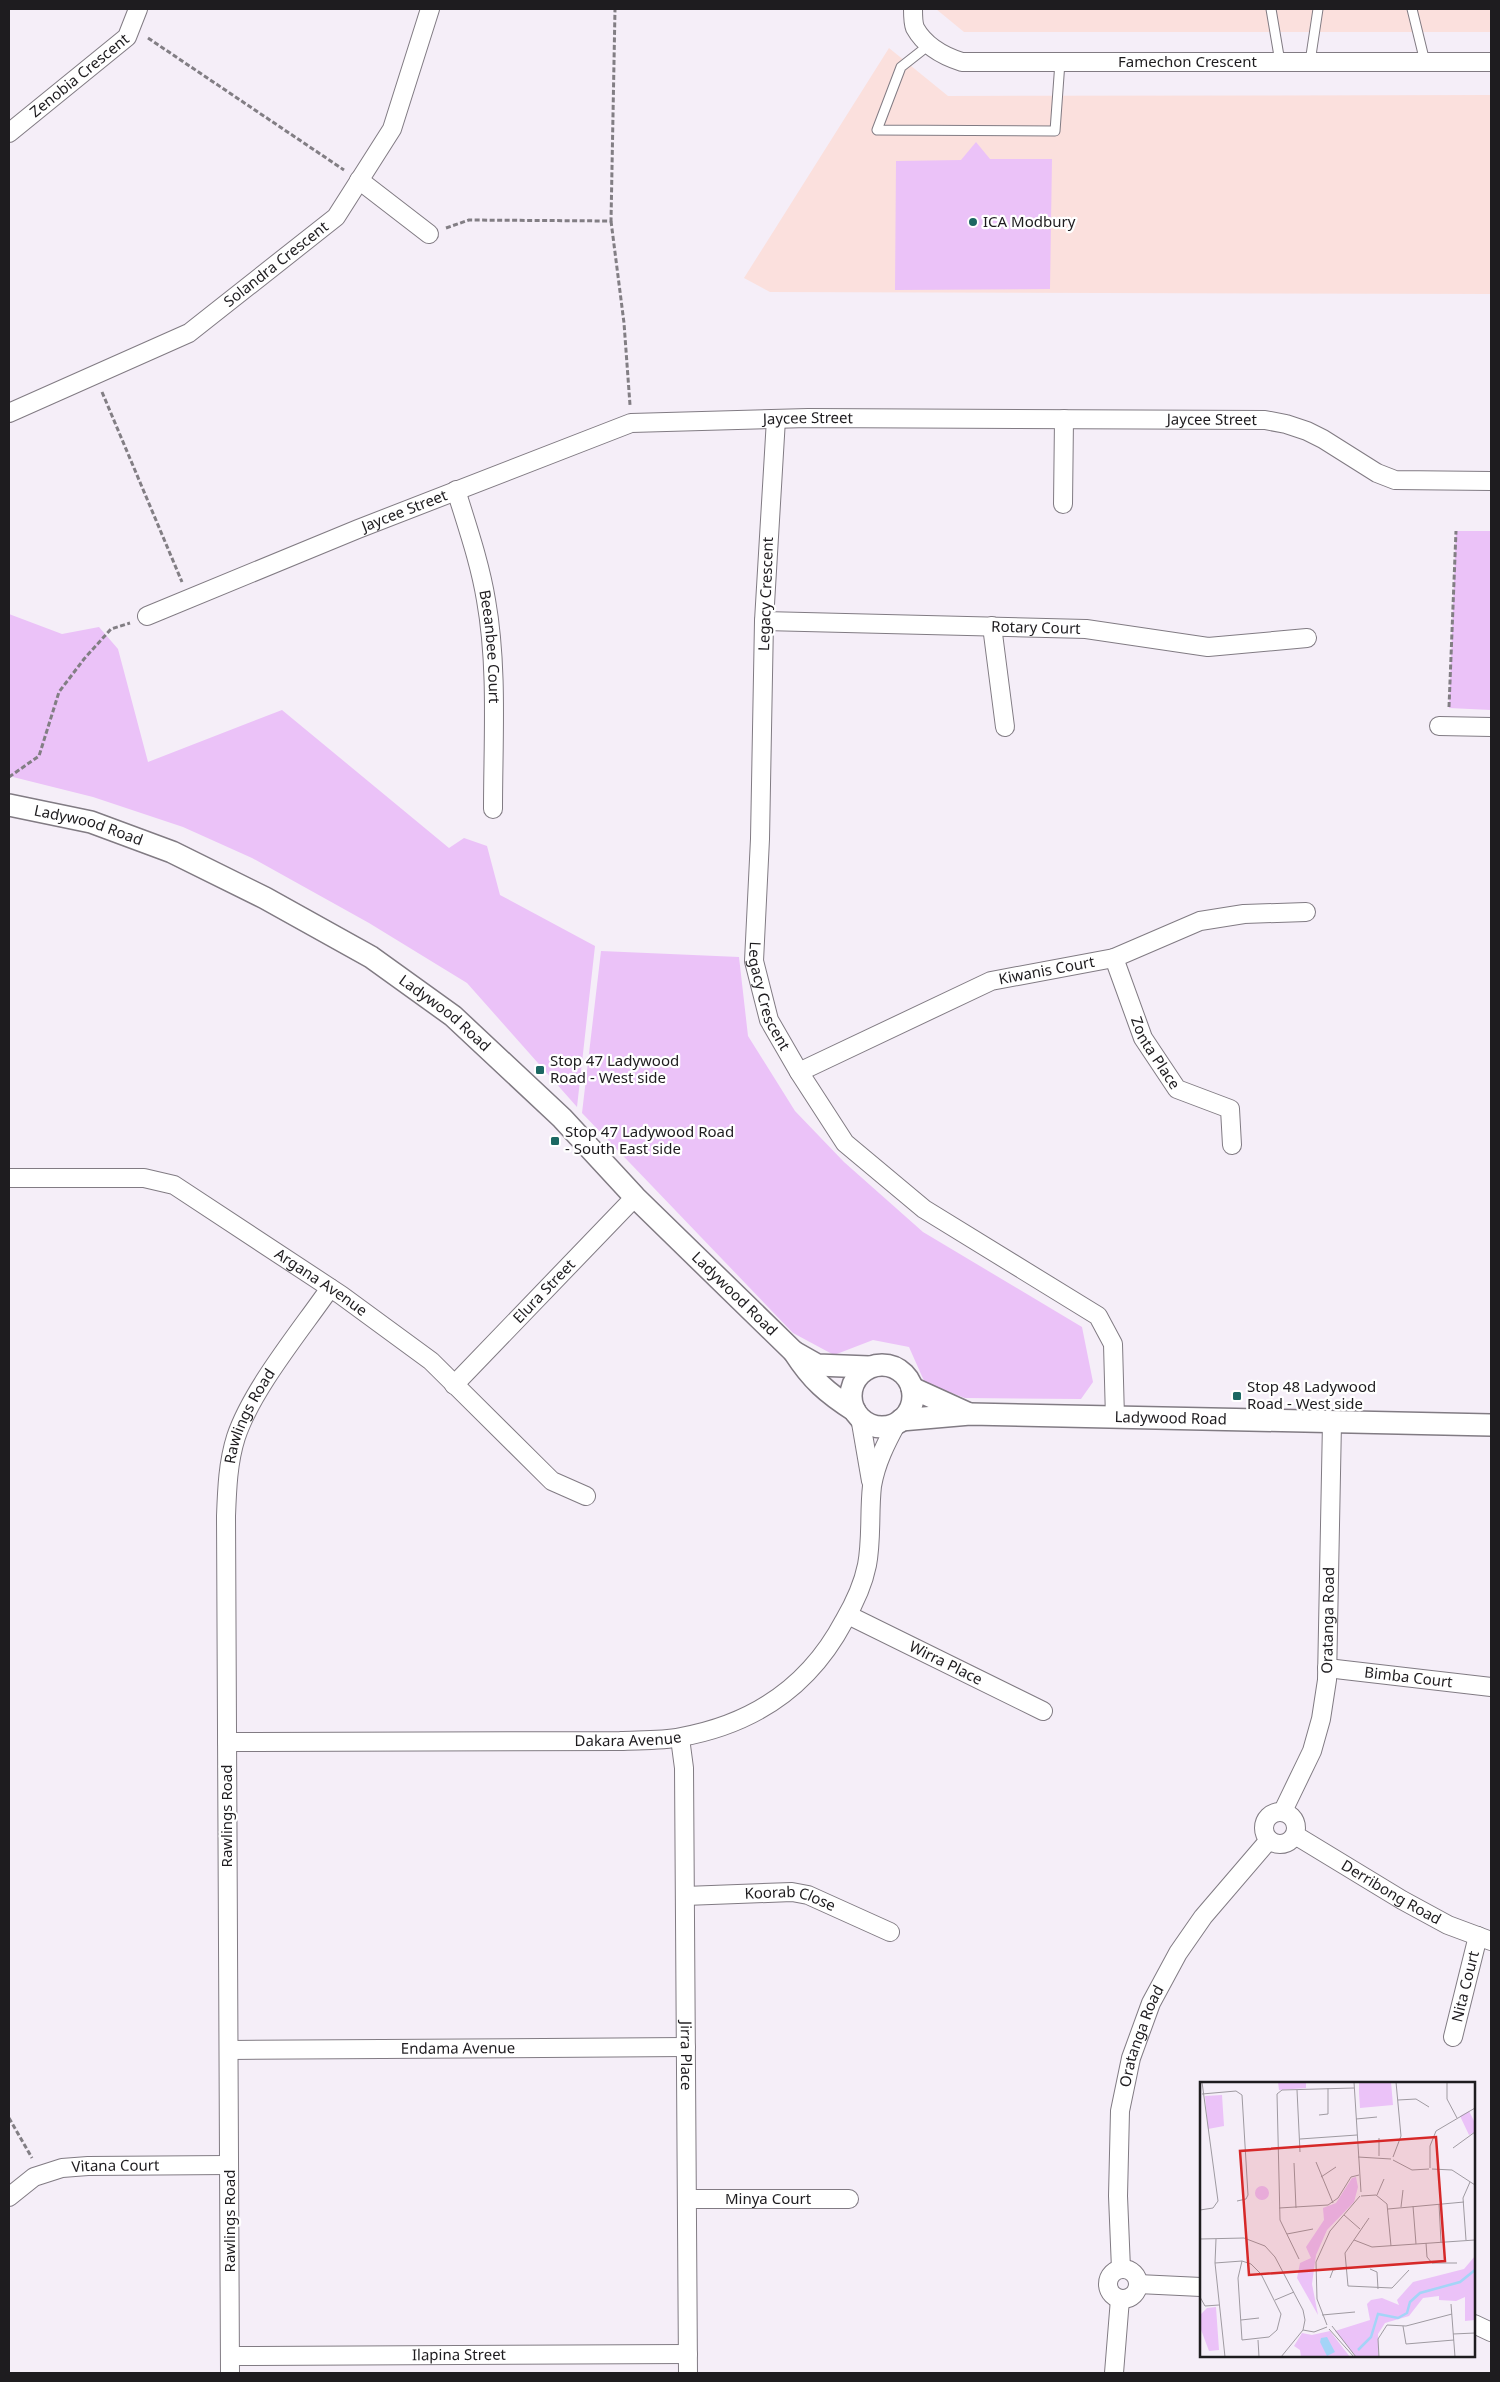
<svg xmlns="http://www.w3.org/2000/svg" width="1500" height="2382" viewBox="0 0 1500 2382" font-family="'Noto Sans',sans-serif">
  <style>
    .industrial { fill: #fbe0dd }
    .green { fill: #ebc2f8 }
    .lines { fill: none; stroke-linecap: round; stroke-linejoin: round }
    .service-casing { stroke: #817b83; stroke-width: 11 }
    .minor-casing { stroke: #817b83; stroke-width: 20 }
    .tertiary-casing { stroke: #817b83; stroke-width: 24 }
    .path { stroke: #827e84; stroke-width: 3; stroke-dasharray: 5 2.5; stroke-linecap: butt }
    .service { stroke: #fff; stroke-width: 9 }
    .minor { stroke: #fff; stroke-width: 18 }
    .tertiary { stroke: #fff; stroke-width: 21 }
    .poi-dot { fill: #1b6762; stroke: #fff; stroke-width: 2 }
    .labels { text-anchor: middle; stroke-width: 4.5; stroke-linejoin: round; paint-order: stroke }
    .street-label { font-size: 15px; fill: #1e1c1f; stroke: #fff }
    .poi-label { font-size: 15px; fill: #1e1c1f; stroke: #fff; text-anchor: start }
    .inset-river { fill: none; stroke: #a4d4f7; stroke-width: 2.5 }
    .inset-road { fill: none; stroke: #9f9aa1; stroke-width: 1 }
    .view { fill: #d62828; fill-opacity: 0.15; stroke: #d62828; stroke-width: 2.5 }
    .inset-edge { fill: none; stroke: #1e1c1f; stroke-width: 2.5 }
  </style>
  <rect width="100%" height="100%" fill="#f5eef8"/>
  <g class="industrial">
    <path d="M936 9H1491V32H964Z"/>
    <path d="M889 48 948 96 1491 95V294L770 292 744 278Z"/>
  </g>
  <g class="green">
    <path d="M976 142 990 159H1052L1050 289 895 290 896 161 961 160Z"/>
    <path d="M1456 531H1491V710L1449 708Z"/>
    <path d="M9 614 62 634 99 627 118 649 148 762 282 710 449 848 464 838 487 846 500 895 595 946 577 1107 467 983 369 923 252 858 183 827 93 797 9 776Z"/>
    <path d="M601 951 739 957 748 1036 795 1111 844 1162 923 1232 1082 1327 1093 1382 1081 1399 965 1398 925 1383 909 1347 873 1340 834 1355 793 1333 582 1113Z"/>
  </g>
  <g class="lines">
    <g class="service-casing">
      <g id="service">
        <path d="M1271 9 1280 62"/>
        <path d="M1412 9 1425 62"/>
        <path d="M929 45 901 67 877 130 1055 131 1060 62"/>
        <path d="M1310 62 1318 9"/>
      </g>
    </g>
    <g class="minor-casing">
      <g id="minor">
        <path id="s1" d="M913 9C913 14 913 23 915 28 925 46 943 56 962 62H1491"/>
        <path id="s2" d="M9 133 127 37 138 9"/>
        <path d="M359 180 429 234"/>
        <path id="s3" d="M9 413 189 333 336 217 392 129 430 9"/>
        <path id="s4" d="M776 419 764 621 760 839 754 961 769 1020 799 1072 845 1143 924 1209 1098 1316 1113 1344 1115 1418"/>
        <path id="s5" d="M456 490C467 526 480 563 486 600 498 667 493 741 493 809"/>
        <path d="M1063 504 1064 419"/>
        <path id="s6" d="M147 616 358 529 631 423 808 418 1265 420 1286 424 1307 431 1323 439 1377 473 1395 480 1491 481"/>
        <path id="s7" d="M764 621 1086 629 1208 647 1307 638"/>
        <path d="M992 626 1005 727"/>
        <path d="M1439 726 1491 727"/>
        <path id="s8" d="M1114 958 1143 1038 1177 1089 1230 1109 1232 1145"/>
        <path id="s9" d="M799 1072 991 981 1114 958 1200 921 1244 914 1306 912"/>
        <path id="s10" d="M9 1178H144L174 1185 341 1295 431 1361 552 1481 586 1496"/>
        <path id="s11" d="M454 1385 635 1197"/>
        <path d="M860 1417 871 1481"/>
        <path id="s12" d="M848 1615 1043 1711"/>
        <path id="s13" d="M1327 1668 1491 1687"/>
        <path id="s14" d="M680 1738 684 1768 688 2373"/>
        <path id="s15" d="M227 1742 620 1741C640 1740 661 1741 681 1737 753 1724 809 1687 844 1621 854 1604 863 1585 867 1565 872 1539 869 1512 872 1486 876 1463 886 1443 897 1423"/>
        <path id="s16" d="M1283 1811 1312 1751 1321 1719 1327 1680 1332 1422"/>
        <circle cx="1280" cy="1828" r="16"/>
        <path id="s17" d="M1295 1835 1402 1900 1448 1925 1491 1941"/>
        <path id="s18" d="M685 1896 792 1892 808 1895 890 1932"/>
        <path id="s19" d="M1453 2037 1478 1936"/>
        <path id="s20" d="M229 2050 686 2047"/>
        <path id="s21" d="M9 2197 34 2177 62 2168 88 2166 229 2165"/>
        <path id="s22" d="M687 2199H849"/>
        <path id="s23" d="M1121 2269 1118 2196 1120 2111 1131 2058 1151 2003 1178 1953 1203 1917 1269 1840"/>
        <circle cx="1123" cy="2284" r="15"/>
        <path d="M1138 2284 1201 2287"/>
        <path d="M1474 2324 1491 2332"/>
        <path id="s24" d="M230 2356 688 2354"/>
        <path id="s25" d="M230 2373 226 1516C227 1489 228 1462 236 1437 252 1389 301 1330 330 1288"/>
        <path d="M1114 2373 1120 2299"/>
      </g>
    </g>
    <g class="tertiary-casing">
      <g id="tertiary">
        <path id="s26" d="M9 805 91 822 172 852 265 898 371 957 453 1016 562 1118 635 1197 794 1352C812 1380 827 1393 855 1411"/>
        <path d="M794 1352 817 1365 869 1367"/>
        <circle cx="882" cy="1396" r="31"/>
        <path d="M912 1388 967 1413"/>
        <path id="s27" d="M901 1420 970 1414 1491 1425"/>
      </g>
    </g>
    <g class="path">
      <path d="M148 38 344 170"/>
      <path d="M611 221 624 323 630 405"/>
      <path d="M446 228 469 220 611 221 615 9"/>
      <path d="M102 392 182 582"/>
      <path d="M1449 707 1456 531"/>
      <path d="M9 777 39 756 59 692 84 659 111 629 130 623"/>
      <path d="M9 2118 32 2158"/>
    </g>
    <use href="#service" class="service"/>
    <use href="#minor" class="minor"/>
    <use href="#tertiary" class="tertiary"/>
  </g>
  <g class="poi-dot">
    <circle cx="973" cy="222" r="5"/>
    <rect x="535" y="1065" width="10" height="10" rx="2.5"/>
    <rect x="550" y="1136" width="10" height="10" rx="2.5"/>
    <rect x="1232" y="1391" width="10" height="10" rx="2.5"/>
  </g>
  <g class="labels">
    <g class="street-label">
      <text dy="5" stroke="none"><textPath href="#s1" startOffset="304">Famechon Crescent</textPath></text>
      <text dy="5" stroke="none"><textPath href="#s2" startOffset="91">Zenobia Crescent</textPath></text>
      <text dy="5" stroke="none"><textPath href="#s3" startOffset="308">Solandra Crescent</textPath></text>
      <text dy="5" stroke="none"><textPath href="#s6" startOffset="698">Jaycee Street</textPath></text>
      <text dy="5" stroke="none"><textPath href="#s6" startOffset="1102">Jaycee Street</textPath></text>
      <text dy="5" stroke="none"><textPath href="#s6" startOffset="278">Jaycee Street</textPath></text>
      <text transform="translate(766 594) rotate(-88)" y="5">Legacy Crescent</text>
      <text dy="5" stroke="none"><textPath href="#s7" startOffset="272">Rotary Court</textPath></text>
      <text dy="5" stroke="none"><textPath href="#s5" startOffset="161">Beeanbee Court</textPath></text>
      <text dy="5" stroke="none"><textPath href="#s26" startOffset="82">Ladywood Road</textPath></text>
      <text dy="5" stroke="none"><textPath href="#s9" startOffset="269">Kiwanis Court</textPath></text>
      <text dy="5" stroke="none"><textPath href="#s4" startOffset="580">Legacy Crescent</textPath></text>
      <text dy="5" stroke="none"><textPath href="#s26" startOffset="488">Ladywood Road</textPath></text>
      <text dy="5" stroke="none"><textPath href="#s8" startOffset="104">Zonta Place</textPath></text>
      <text dy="5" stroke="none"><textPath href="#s10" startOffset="342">Argana Avenue</textPath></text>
      <text dy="5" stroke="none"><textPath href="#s11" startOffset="130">Elura Street</textPath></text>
      <text dy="5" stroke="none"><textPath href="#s26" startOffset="892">Ladywood Road</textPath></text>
      <text dy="5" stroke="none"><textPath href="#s25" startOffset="961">Rawlings Road</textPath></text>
      <text dy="5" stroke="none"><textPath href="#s27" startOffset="270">Ladywood Road</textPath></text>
      <text dy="5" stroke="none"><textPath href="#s16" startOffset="199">Oratanga Road</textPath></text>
      <text dy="5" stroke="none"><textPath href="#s12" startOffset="109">Wirra Place</textPath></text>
      <text dy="5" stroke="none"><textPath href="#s13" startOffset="82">Bimba Court</textPath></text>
      <text dy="5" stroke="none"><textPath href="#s15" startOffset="401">Dakara Avenue</textPath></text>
      <text transform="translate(227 1816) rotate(-90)" y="5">Rawlings Road</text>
      <text dy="5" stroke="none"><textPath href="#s17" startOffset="112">Derribong Road</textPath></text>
      <text dy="5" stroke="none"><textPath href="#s18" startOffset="106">Koorab Close</textPath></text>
      <text dy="5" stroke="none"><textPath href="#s19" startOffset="52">Nita Court</textPath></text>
      <text dy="5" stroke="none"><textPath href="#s23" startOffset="236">Oratanga Road</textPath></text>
      <text dy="5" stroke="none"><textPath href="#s20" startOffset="229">Endama Avenue</textPath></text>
      <text dy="5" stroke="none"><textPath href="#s14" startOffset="318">Jirra Place</textPath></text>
      <text dy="5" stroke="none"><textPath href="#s21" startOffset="115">Vitana Court</textPath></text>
      <text dy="5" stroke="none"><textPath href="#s22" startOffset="81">Minya Court</textPath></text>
      <text transform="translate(230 2221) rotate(-90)" y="5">Rawlings Road</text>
      <text dy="5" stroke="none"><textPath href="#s24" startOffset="229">Ilapina Street</textPath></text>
    </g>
    <g class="poi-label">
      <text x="983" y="227">ICA Modbury</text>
      <text x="550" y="1066">Stop 47 Ladywood<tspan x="550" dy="17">Road - West side</tspan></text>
      <text x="565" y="1137">Stop 47 Ladywood Road<tspan x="565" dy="17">- South East side</tspan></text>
      <text x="1247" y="1392">Stop 48 Ladywood<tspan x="1247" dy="17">Road - West side</tspan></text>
    </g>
  </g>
  <g transform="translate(1200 2082)">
    <rect width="275" height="275" fill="#f5eef8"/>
    <path d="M78 0H106V6L79 8ZM159 0H191L193 23 160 26 159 11H164H159ZM22 13 24 44 8 47 5 14ZM269 29 275 41V50L269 53 260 34ZM156 95 158 105 154 120 127 148 116 173 112 202 118 233 97 196 100 181 111 176 106 165 124 138 123 126 136 121 152 96ZM55 111a7 7 0 1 1 14 0a7 7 0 1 1-14 0ZM275 174V238L265 239V215L256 219 239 218V214L223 216 209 234 185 241 178 252 179 275H156L135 249 170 238 167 222 171 218 182 216 199 223 197 218 213 200 264 187ZM16 225 19 268 9 269 0 245V233L7 226ZM130 249 150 275H101L100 268 94 264 102 251 112 253Z" fill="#ebc2f8"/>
    <path d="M127 255 135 270 127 274 120 260 121 256Z" fill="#a4d4f7"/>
    <path class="inset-river" d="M158 268 171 255 178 232 198 236 207 231 210 220 220 211 260 200 275 188"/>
    <path class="inset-road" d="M154 0 161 110M247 0V17L257 36M97 8 100 70M2 12 36 9 42 13 48 113 46 117 37 119M198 18 216 17 229 25M119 33 128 32V6M156 37 177 35M100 57 157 53M253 66 275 50M179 74V56M158 75 191 77M193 75 201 54 196 0M193 78 212 88 229 87M116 80 133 121M94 81 96 126M230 86V64L236 49 275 26M232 87 252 88 275 103M121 95 136 85M177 113 184 97M161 114 176 113 187 122 191 164M239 122 241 160M213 124 216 162M201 125 203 108M79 126 128 123 138 116 151 95 159 93M188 127 264 120M0 128 13 126 18 119 2 0M144 133 160 147M169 136 145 171 148 204 192 206 209 188M87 152 113 147M0 157 44 156 65 164 75 175 103 228 105 238 103 248 81 275M16 157 15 181 25 275M154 158 172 165 275 158M266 158 263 116 270 100M226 161 227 175 232 181H257M99 177 80 138 77 12 82 8 154 6M15 181 42 179 51 182 61 192 81 232 77 248 69 255 42 258 38 196 42 179M170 187 177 190 178 207M130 196 133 188 146 186M0 215 5 224 19 223M75 218 94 210M251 222 255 275M122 233 155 230M41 238 59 236M127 243 117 217 116 180 130 149 160 114M132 244 156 275M203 244 206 262 254 258M129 247 154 275M103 248 114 250 127 245M253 252 275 251M58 258 59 275M179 275 178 257 187 243 206 244 252 232"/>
    <path class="view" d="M236 55 245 179 49 193 40 69Z"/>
    <rect width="275" height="275" class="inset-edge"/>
  </g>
  <rect width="1500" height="2382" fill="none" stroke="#1e1c1f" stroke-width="20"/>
</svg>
